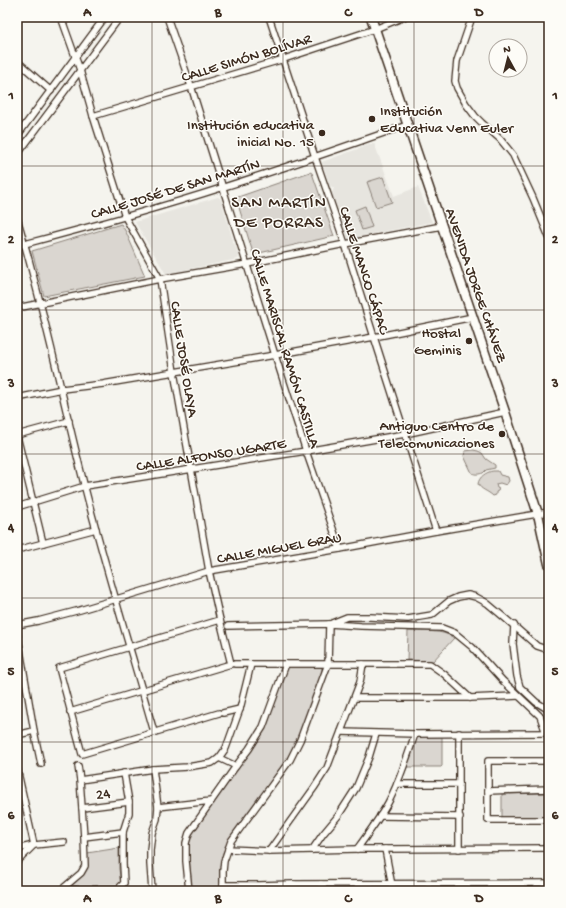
<svg xmlns="http://www.w3.org/2000/svg" width="566" height="908" viewBox="0 0 566 908" font-family="'Gochi Hand',sans-serif">
  <style>
    .built { fill: #e7e5df }
    .green { fill: #dad6d0; stroke: #8a8077 }
    .lines { fill: none; stroke-linecap: round; stroke-linejoin: round }
    .street-casing { stroke: #3b2a1e; stroke-width: 8 }
    .secondary-casing { stroke: #3b2a1e; stroke-width: 11 }
    .street { stroke: #fdfcf7; stroke-width: 5.5 }
    .secondary { stroke: #fdfcf7; stroke-width: 8 }
    .grid { fill: none; stroke: #3b2a1e; stroke-width: 1; stroke-opacity: 0.55 }
    .poi-dot { fill: #3b2a1e; stroke: #fdfcf7; stroke-width: 1.5 }
    .labels { text-anchor: middle; stroke-width: 3; stroke-linejoin: round; paint-order: stroke }
    .street-label { font-size: 15px; fill: #3b2a1e; stroke: #fdfcf7 }
    .poi-label { font-size: 15px; fill: #3b2a1e; stroke: #fdfcf7; text-anchor: end }
    .quarter-label { font-size: 17px; letter-spacing: 1px; fill: #3b2a1e; stroke: #fdfcf7 }
    .neatline { fill: none; stroke: #3b2a1e; stroke-width: 1.5 }
    .grid-label { font-size: 13px; text-anchor: middle; font-weight: bold; fill: #3b2a1e }
  </style>
  <rect width="100%" height="100%" fill="#f5f4ee"/>
  <filter id="ink" filterUnits="userSpaceOnUse"><feTurbulence type="fractalNoise" baseFrequency=".025" numOctaves="2"/><feDisplacementMap in="SourceGraphic" scale="8" xChannelSelector="R" yChannelSelector="G"/><feConvolveMatrix kernelMatrix="1 2 1 2 8 2 1 2 1" color-interpolation-filters="sRGB"/></filter>
  <g filter="url(#ink)">
    <g class="built">
      <path d="M374 143 394 196 418 187 432 222 348 239 332 193 334 188 330 186 322 162Z"/>
      <path d="M218 197 221 199 232 237V238L233 243 235 244 239 257 238 259 166 274 135 222Z"/>
    </g>
    <g class="green">
      <path d="M310 172 312 173 334 236 255 254 253 253 236 198 238 197Z"/>
      <path d="M383 177 392 202 376 207 367 182Z"/>
      <path d="M365 206 372 227 362 230 355 210Z"/>
      <path d="M121 224 126 232 145 276 44 296 32 251Z"/>
      <path d="M473 450 478 451 482 453 486 459 495 465V468L486 470 483 473C479 474 476 475 472 473L464 456 465 451Z"/>
      <path d="M493 471H498L500 475 508 477 509 481 506 485 500 483 496 484 497 488 499 489 498 491 496 492V495L493 496C488 491 481 490 478 484 479 477 486 472 493 471Z"/>
      <path d="M408 631C422 632 443 629 454 638L433 661 407 660Z"/>
      <path d="M290 666 320 667 322 668V672L295 746 274 778 229 839 223 853 220 868 222 891H192L189 855V843L194 830 262 734 268 723 287 667Z"/>
      <path d="M420 735H442V766L441 767H406L417 737Z"/>
      <path d="M549 793V818H502V794Z"/>
      <path d="M119 848V869L121 883 119 886 71 887 70 886C71 883 73 881 76 879 86 869 89 868 87 853Z"/>
      <path d="M426 886 427 891H395V890L397 887Z"/>
    </g>
    <g class="lines">
      <g class="street-casing">
        <g id="street">
          <path d="M61 17 80 70 93 116 125 217 160 279 174 372 209 571 220 620 231 664 70 712"/>
          <path d="M167 17 191 86 275 355 306 451 340 549"/>
          <path d="M269 17 315 157 345 244 374 337 436 531"/>
          <path d="M472 17 457 61 455 81 457 88 466 104 475 116 482 123 500 139 513 155 533 198 549 237"/>
          <path d="M17 61 51 91"/>
          <path d="M93 116 284 59 375 29 404 17"/>
          <path d="M17 136 105 17"/>
          <path d="M17 155 120 17"/>
          <path d="M17 218C44 307 62 398 85 488 106 570 131 651 154 732"/>
          <path d="M17 246C86 228 156 209 224 187 285 168 346 146 407 125"/>
          <path d="M17 308 160 279 247 264 345 244 442 226"/>
          <path d="M17 398 62 389 103 384 275 355 374 337 473 317"/>
          <path d="M17 435 69 421"/>
          <path d="M17 436 43 543"/>
          <path d="M17 507 85 486 306 451 405 434 505 412"/>
          <path d="M17 550 96 529"/>
          <path d="M332 623 347 617H370L408 619 432 615 449 601 458 597 468 595 476 597 487 603 506 619 537 646 549 650"/>
          <path d="M17 625 38 621 80 610 209 571 340 549 436 531 549 512"/>
          <path d="M514 625 513 644 517 676 520 687 536 702 549 710"/>
          <path d="M228 626 329 624 361 626 442 628 455 633 472 647 503 681 540 716 546 733"/>
          <path d="M17 632 34 731 41 764"/>
          <path d="M235 664H430L444 674 470 698"/>
          <path d="M355 698H470L518 696"/>
          <path d="M219 713 82 754 59 668 220 620"/>
          <path d="M223 713 240 709"/>
          <path d="M341 732 415 734 549 733"/>
          <path d="M459 733V849"/>
          <path d="M17 735 34 731"/>
          <path d="M219 758 236 766"/>
          <path d="M549 761H488V820H549"/>
          <path d="M17 768 34 845 17 862"/>
          <path d="M80 780 153 769 187 767 212 763 219 758 226 748 240 709 251 664"/>
          <path d="M397 784H459"/>
          <path d="M488 791 549 789"/>
          <path d="M158 807 211 801"/>
          <path d="M82 808 129 802"/>
          <path d="M380 816 460 817"/>
          <path d="M84 837 123 832"/>
          <path d="M17 849 34 845 64 842"/>
          <path d="M228 849 269 851 357 849H385L549 848"/>
          <path d="M357 849C368 834 379 819 388 803 400 781 407 757 415 734"/>
          <path d="M385 849 393 891"/>
          <path d="M312 850 323 834 338 816 356 788 369 757 376 734"/>
          <path d="M269 851 314 788 327 768 360 682 363 664"/>
          <path d="M294 884 295 891"/>
          <path d="M321 884 323 891"/>
          <path d="M357 884 359 891"/>
          <path d="M223 885H259L294 884 549 883"/>
          <path d="M61 890 118 889 124 883 123 864V832L129 813V802L124 773"/>
          <path d="M61 890 81 873 85 866 84 837 82 808 80 780 78 766"/>
          <path d="M152 891 150 864V850L152 833 157 819 158 807 153 769"/>
          <path d="M189 891 186 861V843L189 833 236 766 249 749 263 727 286 664"/>
          <path d="M223 891V871L224 861 231 841 290 760 300 740 328 664 329 624"/>
        </g>
      </g>
      <g class="secondary-casing">
        <path id="secondary" d="M371 17 505 412 538 514 549 564"/>
      </g>
      <use href="#street" class="street"/>
      <use href="#secondary" class="secondary"/>
    </g>
  </g>
  <path class="grid" d="M152 17V891M283 17V891M414 17V891M17 166H549M17 310H549M17 454H549M17 598H549M17 742H549"/>
  <g class="poi-dot">
    <circle cx="372" cy="119" r="4"/>
    <circle cx="322" cy="133" r="4"/>
    <circle cx="469" cy="341" r="4"/>
    <circle cx="502" cy="434" r="4"/>
  </g>
  <g class="labels">
    <g class="street-label">
      <text transform="translate(246 57) rotate(-17)" y="5">CALLE SIMÓN BOLÍVAR</text>
      <text transform="translate(175 188) rotate(-17)" y="5">CALLE JOSÉ DE SAN MARTÍN</text>
      <text transform="translate(365 270) rotate(72)" y="5">CALLE MANCO CÁPAC</text>
      <text transform="translate(477 285) rotate(71)" y="5">AVENIDA JORGE CHÁVEZ</text>
      <text transform="translate(286 348) rotate(73)" y="5">CALLE MARISCAL RAMÓN CASTILLA</text>
      <text transform="translate(185 359) rotate(81)" y="5">CALLE JOSÉ OLAYA</text>
      <text transform="translate(211 454) rotate(-9)" y="5">CALLE ALFONSO UGARTE</text>
      <text transform="translate(279 547) rotate(-10)" y="5">CALLE MIGUEL GRAU</text>
      <text transform="translate(103 793) rotate(-8)" y="5">24</text>
    </g>
    <g class="poi-label">
      <text x="380" y="115" text-anchor="start">Institución<tspan x="380" dy="17">Educativa Venn Euler</tspan></text>
      <text x="314" y="129">Institución educativa<tspan x="314" dy="17">inicial No. 15</tspan></text>
      <text x="461" y="337">Hostal<tspan x="461" dy="17">Geminis</tspan></text>
      <text x="494" y="430">Antiguo Centro de<tspan x="494" dy="17">Telecomunicaciones</tspan></text>
    </g>
    <g class="quarter-label">
      <text x="279" y="207">SAN MARTÍN<tspan x="279" dy="20">DE PORRAS</tspan></text>
    </g>
  </g>
  <rect width="566" height="908" fill="none" stroke="#fdfcf7" stroke-width="44"/>
  <g transform="translate(508 58) rotate(353)"><circle r="19" fill="#fdfcf7" stroke="#afa8a0"/>
  <path d="M0-3L7 15L0 10L-7 15Z" fill="#3b2a1e"/>
  <text y="-6" font-size="11" font-weight="bold" text-anchor="middle" fill="#3b2a1e">N</text>
  </g>
  <rect x="22" y="22" width="522" height="864" class="neatline"/>
  <g class="grid-label">
    <text x="87" y="16">A</text>
    <text x="218" y="16">B</text>
    <text x="348" y="16">C</text>
    <text x="479" y="16">D</text>
    <text x="11" y="99">1</text>
    <text x="555" y="99">1</text>
    <text x="11" y="243">2</text>
    <text x="555" y="243">2</text>
    <text x="11" y="387">3</text>
    <text x="555" y="387">3</text>
    <text x="11" y="531">4</text>
    <text x="555" y="531">4</text>
    <text x="11" y="675">5</text>
    <text x="555" y="675">5</text>
    <text x="11" y="819">6</text>
    <text x="555" y="819">6</text>
    <text x="87" y="902">A</text>
    <text x="218" y="902">B</text>
    <text x="348" y="902">C</text>
    <text x="479" y="902">D</text>
  </g>
</svg>
